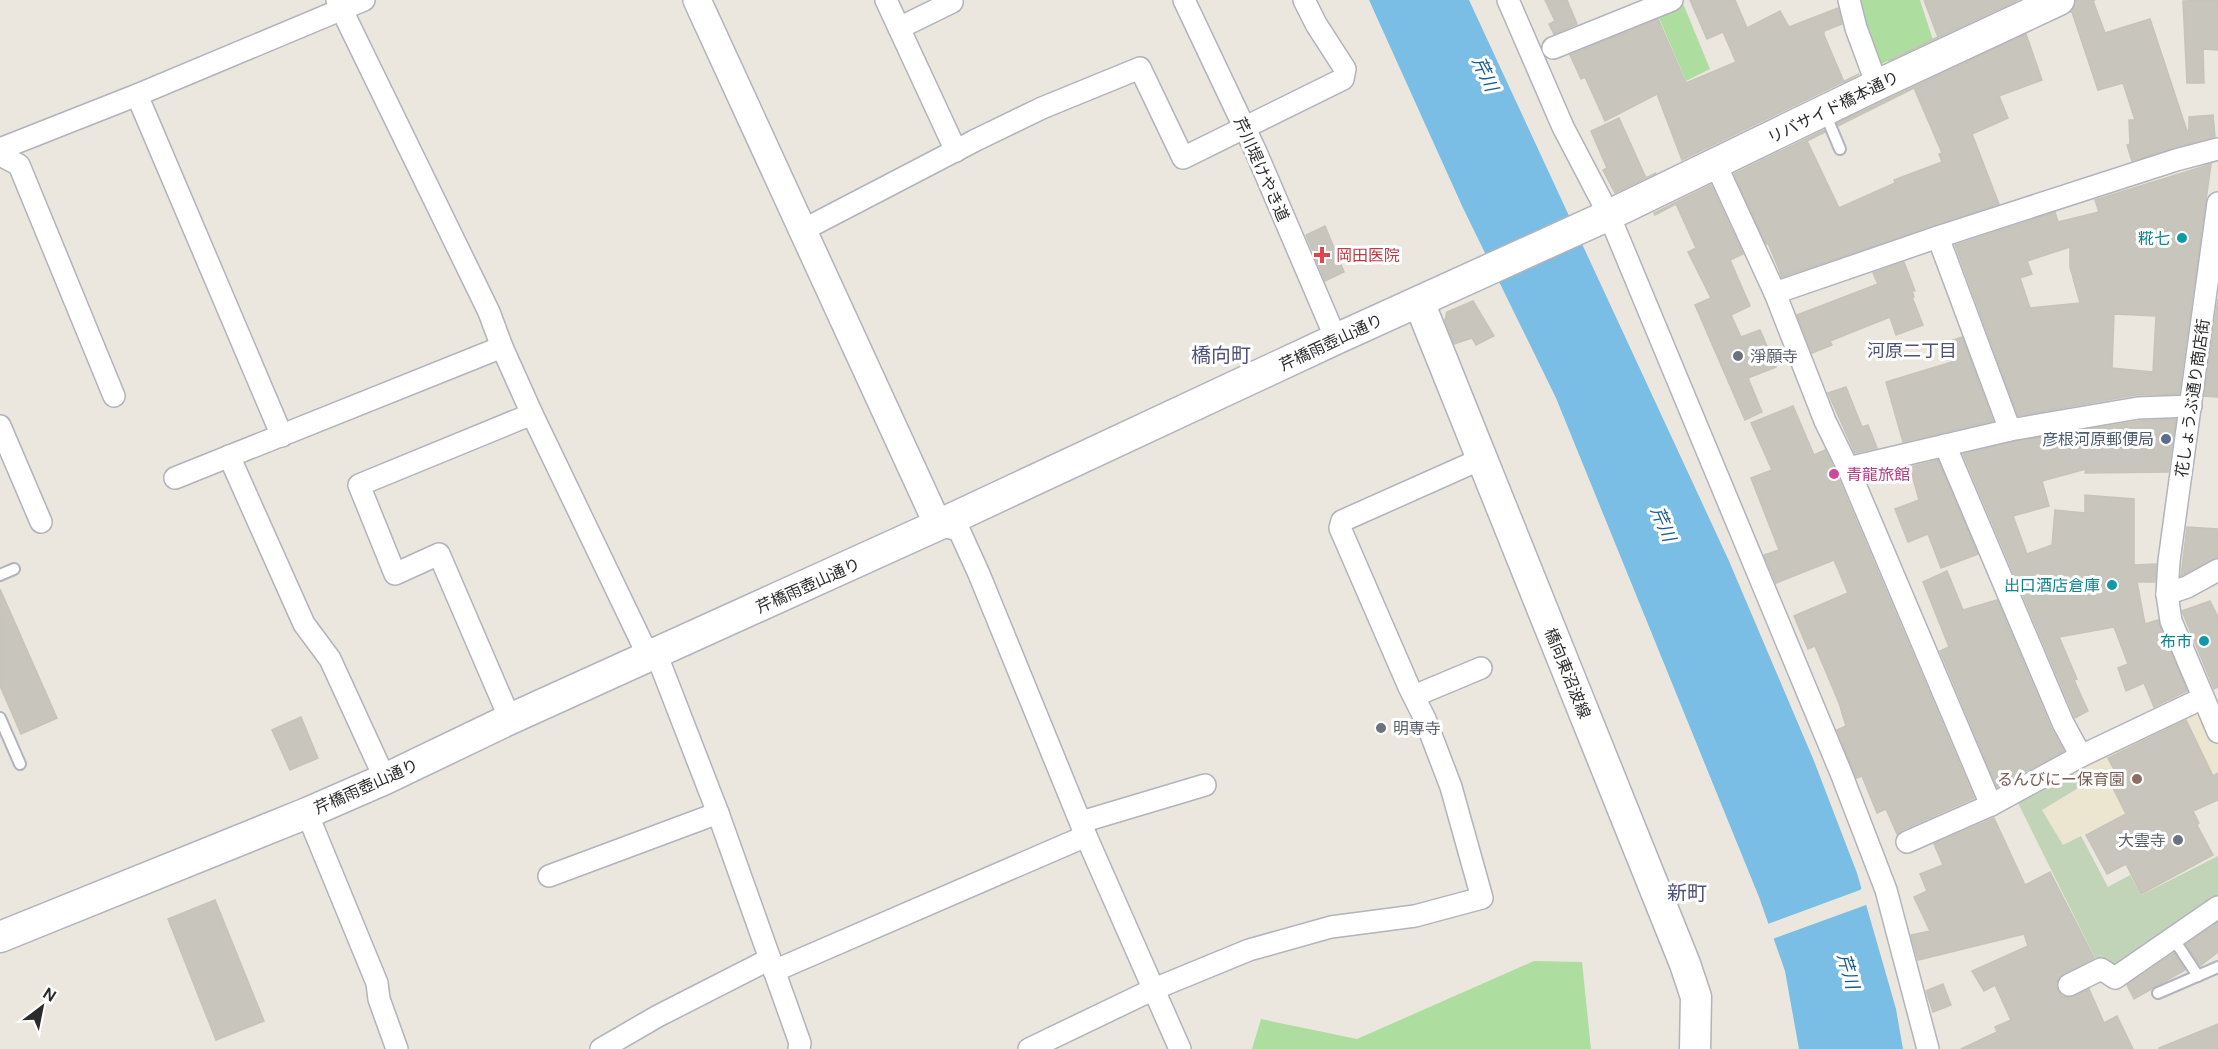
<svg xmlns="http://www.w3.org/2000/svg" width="2218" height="1049" viewBox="0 0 2218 1049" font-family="'DM Sans','Noto Sans JP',sans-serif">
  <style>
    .education { fill: #ece5cf }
    .green { fill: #aede9f }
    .cemetery { fill: #c2d4b7 }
    .water { fill: #7abee5 }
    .pier { fill: #ebe7de }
    .building { fill: #c7c5bc; stroke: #c7c3b8; stroke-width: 1.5; fill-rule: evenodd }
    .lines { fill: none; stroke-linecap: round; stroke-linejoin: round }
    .service-casing { stroke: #b1b3bd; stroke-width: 14 }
    .minor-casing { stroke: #b1b3bd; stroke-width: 24 }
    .tertiary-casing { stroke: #b1b3bd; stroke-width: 30 }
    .secondary-casing { stroke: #b1b3bd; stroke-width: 33 }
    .service { stroke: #fff; stroke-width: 10 }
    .minor { stroke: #fff; stroke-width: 21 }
    .tertiary { stroke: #fff; stroke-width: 27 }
    .secondary { stroke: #fff; stroke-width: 30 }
    .culture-dot { fill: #0f9aa8; stroke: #fff; stroke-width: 2 }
    .health-dot { fill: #e0444e; stroke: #fff; stroke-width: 2 }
    .worship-dot { fill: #6b7280; stroke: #fff; stroke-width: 2 }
    .service-dot { fill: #5c6f8a; stroke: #fff; stroke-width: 2 }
    .hotel-dot { fill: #d1479c; stroke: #fff; stroke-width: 2 }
    .education-dot { fill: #8d6e63; stroke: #fff; stroke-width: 2 }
    .labels { text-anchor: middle; stroke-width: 6; stroke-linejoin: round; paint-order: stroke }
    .street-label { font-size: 16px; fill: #2b2b2b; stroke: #fff }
    .culture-label { font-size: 16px; fill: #0d838f; stroke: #fff; text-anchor: end }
    .health-label { font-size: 16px; fill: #be3a42; stroke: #fff; text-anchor: start }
    .worship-label { font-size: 16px; fill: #5b616d; stroke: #fff; text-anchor: start }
    .service-label { font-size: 16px; fill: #4e5e75; stroke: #fff; text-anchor: end }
    .hotel-label { font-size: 16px; fill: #b23c85; stroke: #fff; text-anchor: start }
    .education-label { font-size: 16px; fill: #785e54; stroke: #fff; text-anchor: end }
    .water-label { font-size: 18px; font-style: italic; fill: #185c91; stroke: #fff }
    .neighbourhood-label { font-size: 18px; fill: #4f5278; stroke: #fff }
    .quarter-label { font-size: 20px; fill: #4f5278; stroke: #fff }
  </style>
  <rect width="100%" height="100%" fill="#ebe7de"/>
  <path class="education" d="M2200 706 2218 747V770L2170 791 2063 845 2042 809 2080 788 2070 768Z"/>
  <g class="green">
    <path d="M1856 0H1920L1933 40 1877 66Z"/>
    <path d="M1682 1 1710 69 1686 81 1656 11Z"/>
    <path d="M1534 961 1582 962 1591 1049H1252L1261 1019 1357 1039Z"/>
  </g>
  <path class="cemetery" d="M2070 768 2080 787 2042 810 2063 845 2081 836 2108 887 2130 875 2141 895 2218 856V905L2116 973 2097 962 2016 799Z"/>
  <path class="water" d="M1369 0H1469L1729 561 1814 761 1857 873 1896 1009 1903 1049H1799L1785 971 1759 897 1556 398 1463 208Z"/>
  <path class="pier" d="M1864 886 1870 906 1866 905 1770 940 1765 925 1860 890Z"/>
  <g class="building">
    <path d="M1545 0H1567L1577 24 1554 34 1549 24 1555 21Z"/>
    <path d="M1690 0H1735L1747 28 1780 11 1789 27 1838 8 1842 24 1824 31V35L1844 82 1859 74 1682 160 1657 94 1605 121 1585 77 1581 79 1570 55 1658 19 1686 83 1736 62 1723 32 1707 39Z"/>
    <path d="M1924 0H2018L1888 61 1938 37Z"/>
    <path d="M2076 0H2095L2093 1 2105 33 2150 19 2187 131 2189 130V117L2213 115 2215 137 2132 161 2127 145 2130 144 2129 120H2135L2123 83 2098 90 2072 12H2070Z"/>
    <path d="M2218 0V50L2203 49 2204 83H2187L2183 1Z"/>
    <path d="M2026 34 2042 80 1999 96 2008 118 1972 134 1999 204 1782 277 1768 243 1766 244 1734 174 1824 130 1825 132 1807 141 1839 208 1895 183 1894 180 1942 162 1939 154 1942 153 1914 88 1838 126 1837 123Z"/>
    <path d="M1619 118 1646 178 1656 173 1615 193 1603 170 1607 168 1591 131Z"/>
    <path d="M2211 164 2179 394 2136 395 2018 416 1955 245 2055 212 2058 222 2099 212 2095 200ZM2070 247V267L2080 303 2030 308 2020 278 2032 274 2027 261ZM2114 314 2156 316 2153 372 2112 368Z"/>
    <path d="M1711 185 1743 254 1730 260 1750 306 1731 315 1741 337 1760 330 1776 367 1748 378 1762 412 1745 420 1695 305 1711 298 1688 252 1696 248 1676 204 1655 215 1654 213Z"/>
    <path d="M1325 226 1344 272 1325 281 1306 235Z"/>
    <path d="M1904 262 1915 291H1912L1914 297H1912L1923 325 1896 335 1890 317 1830 341 1832 345 1812 353 1797 315 1878 284 1873 273Z"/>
    <path d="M2218 299V397L2204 396Z"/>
    <path d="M1473 301 1494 336 1476 345 1472 338 1454 344 1445 320 1447 312Z"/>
    <path d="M1962 337 1993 421 1903 442 1886 382 1952 362 1945 343Z"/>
    <path d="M1846 387 1862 427 1868 425 1877 448 1855 453 1828 393Z"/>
    <path d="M1793 406 1814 455 1825 450 1836 473 1974 798 1902 830 1897 834 1886 809 1877 813 1862 776 1856 778 1837 730 1846 726 1839 703 1815 646 1808 649 1794 616 1848 593 1834 560 1776 583 1764 555 1779 550 1751 478 1772 470 1751 423Z"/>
    <path d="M2176 419 2168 472 2085 473 2086 469 2042 481 2049 506 2013 516 2027 554 2052 545 2055 510 2085 513V495L2134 499V565L2156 564 2155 582H2137L2145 624 2158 620 2187 691 2154 707 2144 683 2126 691 2118 668 2128 664 2114 627 2059 637 2077 679 2074 680 2088 711 2075 718 1963 454 2013 442 2139 421Z"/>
    <path d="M1938 460 1978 554 1941 568 1928 534 1908 542 1895 509 1919 500 1910 467Z"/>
    <path d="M2187 527 2218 529V557L2181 576Z"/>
    <path d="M1947 571 1963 610 1997 600 2051 728 2064 751 1997 787 1940 651 1949 647 1923 582Z"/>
    <path d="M0 589 57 718 21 734 0 686Z"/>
    <path d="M2210 601 2218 617V687L2214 689 2182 611Z"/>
    <path d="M301 717 318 758 290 770 272 730Z"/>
    <path d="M2186 720 2213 776 2218 773V800L2193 811 2199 823 2197 825 2213 855 2141 894 2126 864 2107 874 2086 835 2126 814 2113 788 2121 783 2108 758Z"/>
    <path d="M1994 818 2025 885 2050 872 2094 958 2059 978 2056 984 2058 991 2062 996 2069 998 2089 989 2104 1023 2117 1016 2133 1049H1961L1997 1032 1995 1027 2011 1020 1995 985 1984 991 1972 971 2028 946 2024 934 1918 960 1911 935 1930 931 1914 897 1927 891 1920 874 1943 865 1934 844Z"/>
    <path d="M215 900 264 1021 216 1040 168 919Z"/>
    <path d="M2218 922V952L2200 966 2186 944Z"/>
    <path d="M2174 953 2185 970 2134 999 2127 985Z"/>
    <path d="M1943 984 1951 1005 1933 1012 1926 991Z"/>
    <path d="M2218 1024V1049H2159V1048Z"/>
  </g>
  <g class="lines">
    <g class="service-casing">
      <g id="service">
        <path d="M1824 111 1840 149"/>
        <path d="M0 575 14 569"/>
        <path d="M0 718 20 764"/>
        <path d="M2173 938 2198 976"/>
        <path d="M2158 993 2218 967"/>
      </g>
    </g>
    <g class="minor-casing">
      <g id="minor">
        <path d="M337 0 489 312 502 347 532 414 643 645 656 653 718 813 800 1043 799 1049"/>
        <path d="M886 0 956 151"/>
        <path d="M1184 0 1256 152 1336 339"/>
        <path d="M1508 0 1563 127 1609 215 1841 773 1873 856 1886 890 1928 1049"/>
        <path d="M1849 0 1856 28 1877 85"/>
        <path d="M899 28 952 2"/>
        <path d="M1553 48 1672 0"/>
        <path d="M137 95 282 436"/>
        <path d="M0 149 137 95 364 0"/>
        <path d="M0 155 19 165 114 396"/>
        <path d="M1716 165 1775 293 1825 421 1848 468 1991 805"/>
        <path d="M2218 203 2169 561 2167 594 2171 621 2218 732"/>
        <path d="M803 230 976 140 1042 108 1140 68 1183 158 1343 79 1345 69 1316 24 1304 0"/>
        <path d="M1938 237 2010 430"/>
        <path d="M1775 293 1938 237 2176 160 2218 149"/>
        <path d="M0 426 41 522"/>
        <path d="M1945 445 2063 723 2081 756"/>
        <path d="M229 456 304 624 330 659 385 779"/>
        <path d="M1848 468 2010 430 2138 408 2191 406"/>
        <path d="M175 478 502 347"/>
        <path d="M938 525 959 530 979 574 1086 836 1180 1049"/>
        <path d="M2167 594 2187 587 2218 570"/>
        <path d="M1414 696 1481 668"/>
        <path d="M510 719 439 554 395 574 359 485 532 414"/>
        <path d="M307 813 377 983 379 999 397 1049"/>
        <path d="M1081 822 1205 785"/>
        <path d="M1907 842 1991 805 2081 756 2203 698"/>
        <path d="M549 876 718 813"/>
        <path d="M774 971 1086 836"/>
        <path d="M2069 985 2101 969 2115 978 2218 907"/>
        <path d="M601 1049 658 1016 770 959"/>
        <path d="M1029 1049 1154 989 1249 950 1331 927 1415 916 1482 898 1451 787 1425 719 1409 687 1340 528 1342 521 1481 459"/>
      </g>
    </g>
    <g class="tertiary-casing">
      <path id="tertiary" d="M697 0 938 525"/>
    </g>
    <g class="secondary-casing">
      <g id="secondary">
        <path d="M1419 302 1685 964 1696 997 1695 1049"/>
        <path d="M0 937 307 813 385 779 510 719 938 525 1336 339 1609 215 1877 85 2059 0"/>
      </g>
    </g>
    <use href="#service" class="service"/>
    <use href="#minor" class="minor"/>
    <use href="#tertiary" class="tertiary"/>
    <use href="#secondary" class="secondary"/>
  </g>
  <g class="culture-dot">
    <circle cx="2182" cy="238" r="6"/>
    <circle cx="2112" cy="585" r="6"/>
    <circle cx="2204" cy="641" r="6"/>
  </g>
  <path class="health-dot" d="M1319 246h6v6h6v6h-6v6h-6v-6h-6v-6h6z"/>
  <g class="worship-dot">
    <circle cx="1738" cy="356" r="6"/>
    <circle cx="1381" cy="728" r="6"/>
    <circle cx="2178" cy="840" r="6"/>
  </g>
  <circle class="service-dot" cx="2166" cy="439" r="6"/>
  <circle class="hotel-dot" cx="1834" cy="474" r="6"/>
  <circle class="education-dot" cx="2137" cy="779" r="6"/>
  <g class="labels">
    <g class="street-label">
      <text transform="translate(1833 107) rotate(-26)" y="6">リバサイド橋本通り</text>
      <text transform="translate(1262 169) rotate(66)" y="6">芹川堤けやき道</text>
      <text transform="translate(1331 342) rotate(-25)" y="6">芹橋雨壺山通り</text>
      <text transform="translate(2192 398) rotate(-82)" y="6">花しょうぶ通り商店街</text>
      <text transform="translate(808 585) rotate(-24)" y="6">芹橋雨壺山通り</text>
      <text transform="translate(1568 673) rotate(68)" y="6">橋向東沼波線</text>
      <text transform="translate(366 786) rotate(-24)" y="6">芹橋雨壺山通り</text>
    </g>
    <g class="culture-label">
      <text x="2170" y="244">糀七</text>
      <text x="2100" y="591">出口酒店倉庫</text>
      <text x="2192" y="647">布市</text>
    </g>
    <g class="health-label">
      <text x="1336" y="261">岡田医院</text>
    </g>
    <g class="worship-label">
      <text x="1750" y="362">淨願寺</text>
      <text x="1393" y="734">明専寺</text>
      <text x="2166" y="846" text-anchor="end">大雲寺</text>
    </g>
    <g class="service-label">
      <text x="2154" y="445">彦根河原郵便局</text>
    </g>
    <g class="hotel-label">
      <text x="1846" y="480">青龍旅館</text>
    </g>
    <g class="education-label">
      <text x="2125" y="785">るんびにー保育園</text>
    </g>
    <g class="water-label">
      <text transform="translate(1485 74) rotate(65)" y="6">芹川</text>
      <text transform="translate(1663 524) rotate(67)" y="6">芹川</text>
      <text transform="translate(1848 971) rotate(74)" y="6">芹川</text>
    </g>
    <g class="neighbourhood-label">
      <text x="1912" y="357">河原二丁目</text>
    </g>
    <g class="quarter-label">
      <text x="1221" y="362">橋向町</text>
      <text x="1687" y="900">新町</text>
    </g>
  </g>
  <g transform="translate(42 1007) rotate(32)" stroke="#ffffff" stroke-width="4.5" paint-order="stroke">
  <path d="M0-4.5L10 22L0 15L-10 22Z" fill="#2b2b2b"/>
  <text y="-9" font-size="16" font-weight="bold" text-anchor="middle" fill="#2b2b2b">N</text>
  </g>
</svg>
